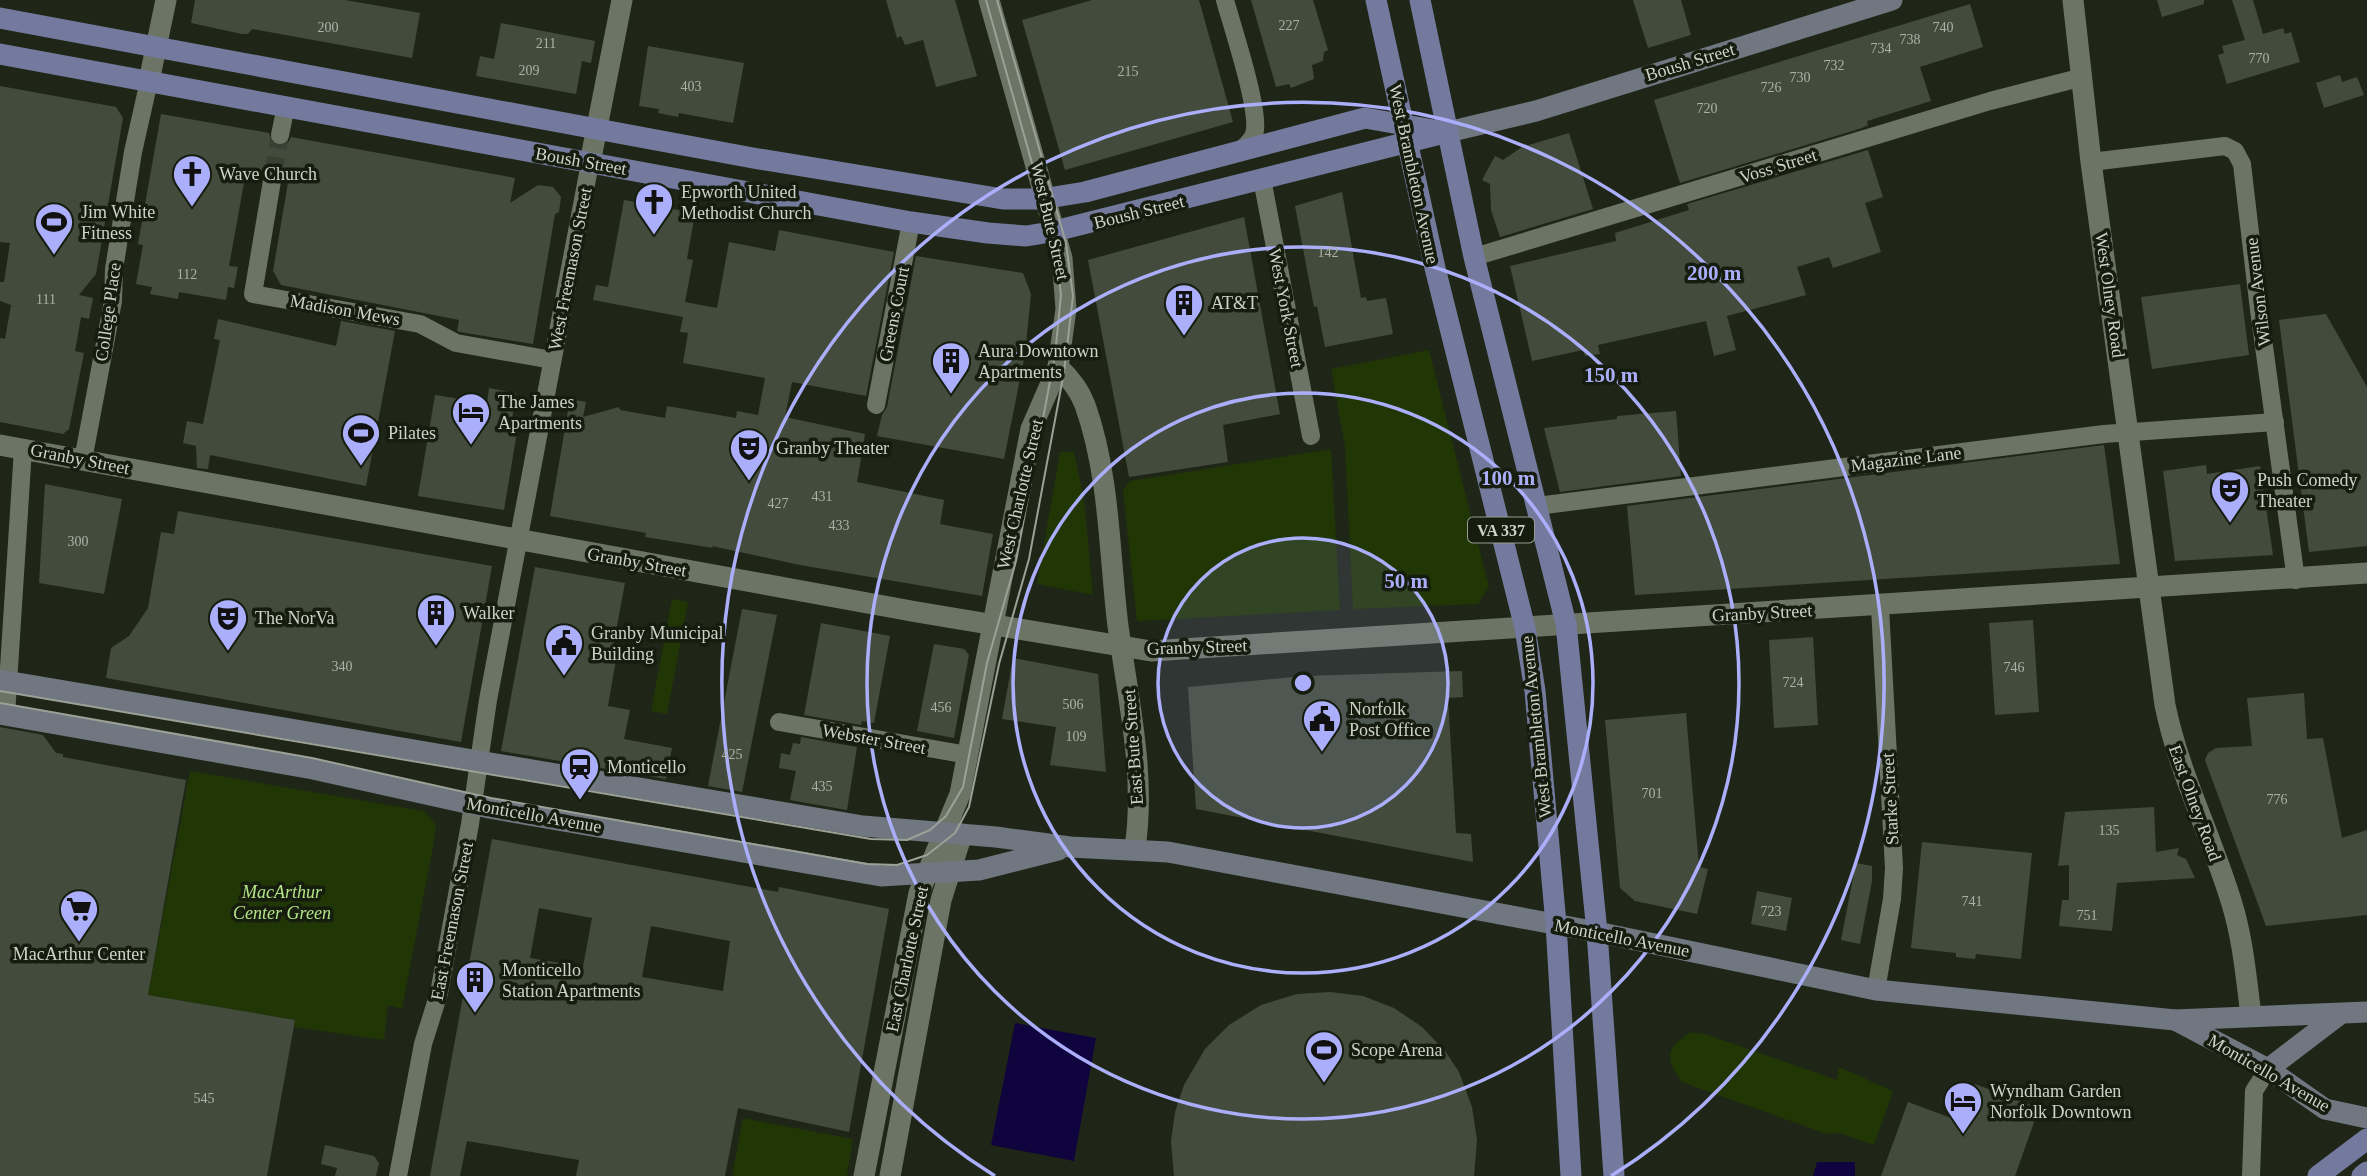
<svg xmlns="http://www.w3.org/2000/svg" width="2367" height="1176" viewBox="0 0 2367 1176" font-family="Georgia,serif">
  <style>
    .green { fill: #203605 }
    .water { fill: #10043e }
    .building { fill: #434c3c; fill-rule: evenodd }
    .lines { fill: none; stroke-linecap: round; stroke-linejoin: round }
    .minor-tunnel { stroke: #394033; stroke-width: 18; stroke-dasharray: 18 9; stroke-linecap: butt }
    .minor { stroke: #6c7565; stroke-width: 18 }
    .tertiary { stroke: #6c7565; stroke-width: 21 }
    .secondary { stroke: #707781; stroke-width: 21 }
    .primary { stroke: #747a9d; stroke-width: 21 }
    .tram { stroke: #9ca197; stroke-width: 2 }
    .ring { fill: none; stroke: #abaffb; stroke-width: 3.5 }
    .labels { text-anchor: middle; stroke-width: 7; stroke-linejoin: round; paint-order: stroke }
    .number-label { font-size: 14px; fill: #abb1a6 }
    .shield { fill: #161d0f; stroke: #979c92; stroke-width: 2 }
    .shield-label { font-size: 16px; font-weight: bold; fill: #ced3ca }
    .street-label { font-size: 18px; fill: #ced3ca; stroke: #161d0f }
    .poi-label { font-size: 18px; fill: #ced3ca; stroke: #161d0f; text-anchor: start }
    .park-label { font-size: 18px; font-style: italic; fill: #b3e387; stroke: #161d0f }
    .centre { fill: #abaffb; stroke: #161d0f; stroke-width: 3.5 }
    .ring-label { font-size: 21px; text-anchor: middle; font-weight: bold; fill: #abaffb; stroke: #161d0f; stroke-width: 7; stroke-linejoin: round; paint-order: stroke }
  </style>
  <rect width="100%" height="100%" fill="#1f2618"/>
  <g class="green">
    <path d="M1429 350 1489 587 1478 604 1353 609 1345 447 1331 369Z"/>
    <path d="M1331 449 1340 610 1137 621 1123 490 1130 481Z"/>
    <path d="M1060 452H1074L1084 500 1093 595 1037 584Z"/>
    <path d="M672 599 688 602 667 714 651 711Z"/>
    <path d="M190 771 424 811 436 824 434 841 402 1009 388 1005 384 1040 294 1027 295 1020 148 995Z"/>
    <path d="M1691 1032 1708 1035 1837 1080 1839 1067 1893 1091 1874 1145 1839 1133 1827 1134 1682 1082C1664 1059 1666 1047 1691 1032Z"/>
    <path d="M743 1118 853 1139 847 1176H732Z"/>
  </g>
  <g class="water">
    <path d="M1015 1023 1096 1038 1074 1161 991 1145Z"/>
    <path d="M1817 1162H1855V1176H1813Z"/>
  </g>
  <g class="building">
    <path d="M195 0H345L420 13 412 58 252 29 248 34H242L191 23Z"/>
    <path d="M886 0H955L977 76 936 87 923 40 905 45 901 36 897 38Z"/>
    <path d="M1092 0H1199L1233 122 1065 170 1022 20Z"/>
    <path d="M1251 0H1313L1328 50 1324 52 1323 61 1312 65 1314 79 1291 88 1289 84 1276 87Z"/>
    <path d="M1633 0H1681L1691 35 1648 48Z"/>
    <path d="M2157 0H2204V4L2162 17Z"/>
    <path d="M2232 0H2253L2263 34 2283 28 2285 34 2291 32 2300 62 2227 84 2218 55 2224 53 2222 46 2245 40Z"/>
    <path d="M1970 4 1983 47 1920 67 1931 101 1867 121 1868 125 1862 128 1680 183 1654 100Z"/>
    <path d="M501 23 595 41 591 63 582 61 576 94 476 76 480 56 494 59Z"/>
    <path d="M648 46 744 63 733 123 679 113 678 117 658 113 659 109 639 106Z"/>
    <path d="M2340 75 2342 82 2357 77 2364 95 2324 108 2316 83Z"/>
    <path d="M0 86 116 107 123 118 96 274 79 295 93 298 89 319 81 317 75 351 84 353 69 429 63 434 0 422V338L5 339 11 305 0 301V282H4L10 243 0 242Z"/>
    <path d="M161 114 269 133 272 143 278 146 288 143 291 137 515 178 510 203 538 185 553 187 561 197 559 212 555 214 533 344 460 332 457 331 459 320 281 285 273 271 289 177H284L281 167 274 164 265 167 262 174 246 172 229 266 238 267 234 288 228 287 226 300 179 292 178 299 150 294 152 287 136 284 143 245 138 244Z"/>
    <path d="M1569 133 1593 209 1500 237 1491 210 1490 184 1482 180 1495 156 1503 160 1522 147Z"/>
    <path d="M1868 150 1883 197 1865 203 1881 252 1833 268 1829 257 1797 267 1806 295 1727 316 1736 350 1714 356 1706 321 1598 345 1600 354 1585 356 1583 350 1532 361 1510 266 1616 241 1615 233 1689 210 1687 204Z"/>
    <path d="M1342 192 1361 298 1366 297 1367 301 1386 298 1393 334 1325 347 1317 306 1314 307 1295 206Z"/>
    <path d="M624 200 695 213 687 259 693 260 685 302 717 308 729 242 775 251 779 230 894 252 866 396 792 382 785 417 865 434 857 482 944 500 940 524 993 534 982 596 800 565 712 546 713 548 645 537 646 533 550 516 570 399 586 402 583 417 619 407 620 410 665 418 667 406 736 418 737 411 758 415 765 378 683 363 688 333 680 332 683 317 593 300 596 285 608 287Z"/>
    <path d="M1244 217 1280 414 1223 425 1228 462 1129 477 1088 260Z"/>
    <path d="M916 256 1023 273 1031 294 1025 354 1004 459 877 436 882 415 887 407Z"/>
    <path d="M2240 284 2249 355 2152 369 2141 297Z"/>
    <path d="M2326 314 2367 387V546L2309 552 2279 320Z"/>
    <path d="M218 319 336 346 341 321 395 331 366 486 210 455 208 469 197 468 196 446 183 443 187 421 203 424 220 340 214 339Z"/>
    <path d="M489 388 516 393 512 419 519 420 504 510 418 496 435 395 487 403Z"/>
    <path d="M1676 411 1681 476 1560 492 1544 428 1617 419V416Z"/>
    <path d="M2104 445 2120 564 1635 595 1627 506Z"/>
    <path d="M2206 465 2207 474 2260 466 2273 555 2175 561 2163 471Z"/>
    <path d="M45 484 122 499 104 594 39 583Z"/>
    <path d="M178 511 492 566 461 742 106 678 111 648 129 636 148 608 161 532 174 534Z"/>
    <path d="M535 567 625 583 613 647 618 648 608 706 630 710 624 739 672 748 666 779 501 751Z"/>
    <path d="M742 609 777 615 742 792 708 786Z"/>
    <path d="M2033 620 2039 712 1995 715 1989 623Z"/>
    <path d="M821 623 890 636 874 723 862 721 861 725 804 715Z"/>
    <path d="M1813 637 1818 725 1774 728 1769 640Z"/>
    <path d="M934 644 964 649 969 655 954 738 917 731Z"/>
    <path d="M1013 658 1098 674 1106 772 1050 765 1056 727 1002 719Z"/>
    <path d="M1462 671 1463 697 1448 698 1456 833 1471 834 1473 862 1196 809 1188 687 1304 676Z"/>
    <path d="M2304 693 2307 739 2323 738 2342 838 2367 830V915L2266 926 2205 760 2208 753 2216 748 2252 746 2247 698Z"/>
    <path d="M1686 713 1699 867 1708 869 1697 914 1635 901 1620 888 1605 720Z"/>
    <path d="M0 727 43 735 56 753 63 754V757L186 780 148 995 295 1020 267 1176H0Z"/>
    <path d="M801 737 857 747 847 810 790 800 796 771 779 768 781 753 790 755 793 743 800 744Z"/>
    <path d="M2154 807 2156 852 2179 848 2177 855 2186 859 2195 878 2117 883 2112 931 2059 926 2062 900H2069V865L2058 866 2065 812Z"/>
    <path d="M492 839 778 892 779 887 889 909 849 1132 738 1108 725 1176H576L579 1160 467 1141 460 1176H430ZM539 908 592 918 583 967 530 958ZM651 926 730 941 723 991 642 977Z"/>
    <path d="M1922 842 2032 853 2021 959 1976 954 1975 959 1956 957V953L1911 948Z"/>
    <path d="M1856 863 1872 866V881L1860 944 1841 940Z"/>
    <path d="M1757 891 1792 898 1786 931 1751 924Z"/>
    <path d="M1330 992 1363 996 1394 1008 1422 1027 1445 1051 1459 1072 1472 1107 1477 1140 1474 1176H1174L1171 1141 1175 1112 1184 1085 1205 1049 1229 1025 1261 1005 1297 994Z"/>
    <path d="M1975 1084 2039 1108 2015 1176H1881L1908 1102 1962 1122Z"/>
    <path d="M325 1145 374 1156 379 1163 376 1176H335L337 1168 321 1164Z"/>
  </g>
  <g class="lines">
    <path class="minor-tunnel" d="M273 175 280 135"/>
    <g class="minor">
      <path d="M1225 0C1233 29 1258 104 1255 130 1254 140 1245 146 1239 152"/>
      <path d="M280 135 286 106"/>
      <path d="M2091 162 2225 146 2235 151 2242 164 2259 310 2296 580"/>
      <path d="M273 175 253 294 420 324 456 343 552 360"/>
      <path d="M1262 179 1311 436"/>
      <path d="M1474 257 1990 101 2083 77"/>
      <path d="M876 405 911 222"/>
      <path d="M83 460 113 301 114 269 133 152 149 81"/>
      <path d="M1537 506 2104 434 2275 422"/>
      <path d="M6 715 23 449"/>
      <path d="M779 722 968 755"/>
      <path d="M1876 990 1892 899 1894 868 1880 607"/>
      <path d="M398 1176 423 1044 439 993 470 824 488 700 590 163"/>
      <path d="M2251 1176 2254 1091 2268 1069"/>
    </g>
    <g class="tertiary">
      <path d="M2073 0 2091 162 2165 705C2179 774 2212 837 2232 904 2243 940 2246 977 2251 1015"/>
      <path d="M149 81 166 0"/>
      <path d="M590 163 622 0"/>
      <path d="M1058 367C1070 378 1079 389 1085 405 1110 475 1109 553 1118 626 1128 699 1146 775 1135 848"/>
      <path d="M0 445 917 612 1151 651 2367 573"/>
      <path d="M864 1176 919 893 960 794 1031 429 1058 367 1066 309 1062 258 989 0"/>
      <path d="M890 1176 941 900 962 834"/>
    </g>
    <g class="secondary">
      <path d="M1448 132 1536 111 1892 0"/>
      <path d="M0 680 863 826 996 837 1070 847 1168 852 1597 932 1876 990 2175 1020 2367 1012"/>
      <path d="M0 714 313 769 489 808 881 876 979 870 1058 850"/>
      <path d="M2175 1020 2268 1069 2325 1109 2367 1118"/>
      <path d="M2268 1069 2339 1015"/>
    </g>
    <g class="primary">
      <path d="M1376 0 1435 268 1525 628 1535 691 1556 924 1571 1176"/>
      <path d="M1420 0 1474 257 1566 624 1597 932 1614 1176"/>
      <path d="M0 18 753 158 1003 199H1042L1085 192 1365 118 1439 131"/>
      <path d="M0 54 911 222 988 233 1026 236 1051 232 1448 132"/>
      <path d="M2318 1176 2367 1139"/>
      <path d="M2362 1176 2367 1172"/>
    </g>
    <g class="tram">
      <path d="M0 691 871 839 907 840 930 830 946 816 963 787 987 663 1016 561 1055 355 1061 295 1055 245 986 0"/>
      <path d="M0 703 312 758 491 798 867 864 897 865 927 855 955 833 969 807 999 664 1029 559 1064 372 1073 296 1066 243 997 0"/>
    </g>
  </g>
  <circle cx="1303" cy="683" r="145" fill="#abaffb" fill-opacity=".12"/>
  <g class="ring">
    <circle cx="1303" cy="683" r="145"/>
    <circle cx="1303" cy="683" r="290"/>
    <circle cx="1303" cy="683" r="436"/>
    <path d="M995 1176A581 581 0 1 1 1611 1176"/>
  </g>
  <defs>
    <g id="church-pin" transform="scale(2.0125)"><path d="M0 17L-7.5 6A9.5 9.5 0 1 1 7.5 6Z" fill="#abaffb" stroke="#161d0f"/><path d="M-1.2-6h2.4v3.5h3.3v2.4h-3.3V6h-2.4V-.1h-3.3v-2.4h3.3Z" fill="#111"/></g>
    <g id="stadium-pin" transform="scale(2.0125)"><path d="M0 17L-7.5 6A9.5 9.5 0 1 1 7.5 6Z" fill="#abaffb" stroke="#161d0f"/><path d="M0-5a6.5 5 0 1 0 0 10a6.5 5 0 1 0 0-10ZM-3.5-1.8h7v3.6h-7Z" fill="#111"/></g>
    <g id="building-pin" transform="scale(2.0125)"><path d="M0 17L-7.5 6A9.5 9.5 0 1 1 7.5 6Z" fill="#abaffb" stroke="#161d0f"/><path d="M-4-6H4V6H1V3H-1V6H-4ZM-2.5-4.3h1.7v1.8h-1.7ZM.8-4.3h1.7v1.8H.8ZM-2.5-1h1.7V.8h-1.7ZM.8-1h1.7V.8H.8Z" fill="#111"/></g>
    <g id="hotel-pin" transform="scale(2.0125)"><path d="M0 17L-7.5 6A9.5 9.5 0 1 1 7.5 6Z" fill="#abaffb" stroke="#161d0f"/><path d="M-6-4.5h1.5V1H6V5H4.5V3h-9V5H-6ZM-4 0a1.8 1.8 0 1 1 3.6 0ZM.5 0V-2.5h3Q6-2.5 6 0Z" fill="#111"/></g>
    <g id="theatre-pin" transform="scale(2.0125)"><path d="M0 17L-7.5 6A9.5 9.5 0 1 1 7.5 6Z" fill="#abaffb" stroke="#161d0f"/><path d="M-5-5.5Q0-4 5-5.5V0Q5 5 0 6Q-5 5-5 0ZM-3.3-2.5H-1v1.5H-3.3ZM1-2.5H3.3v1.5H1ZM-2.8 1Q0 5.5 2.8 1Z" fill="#111"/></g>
    <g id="civic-pin" transform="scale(2.0125)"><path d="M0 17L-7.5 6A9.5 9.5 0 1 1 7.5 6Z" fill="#abaffb" stroke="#161d0f"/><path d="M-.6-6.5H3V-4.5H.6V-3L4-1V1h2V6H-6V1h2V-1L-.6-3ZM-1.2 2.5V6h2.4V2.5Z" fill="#111"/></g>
    <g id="station-pin" transform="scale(2.0125)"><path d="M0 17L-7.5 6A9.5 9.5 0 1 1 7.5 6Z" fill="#abaffb" stroke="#161d0f"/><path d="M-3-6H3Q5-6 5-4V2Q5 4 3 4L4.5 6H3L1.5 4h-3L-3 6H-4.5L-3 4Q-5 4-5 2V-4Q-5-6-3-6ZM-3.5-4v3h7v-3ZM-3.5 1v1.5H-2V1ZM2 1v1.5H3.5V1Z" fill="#111"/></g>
    <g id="supermarket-pin" transform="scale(2.0125)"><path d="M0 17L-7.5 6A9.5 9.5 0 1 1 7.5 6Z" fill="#abaffb" stroke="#161d0f"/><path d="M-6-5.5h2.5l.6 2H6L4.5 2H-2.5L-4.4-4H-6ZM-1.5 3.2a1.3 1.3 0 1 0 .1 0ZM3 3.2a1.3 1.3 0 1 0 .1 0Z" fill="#111"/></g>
  </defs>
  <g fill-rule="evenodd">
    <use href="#church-pin" x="192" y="174"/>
    <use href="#church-pin" x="654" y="202"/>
    <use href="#stadium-pin" x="54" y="222"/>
    <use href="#building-pin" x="1184" y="303"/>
    <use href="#building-pin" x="951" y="361"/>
    <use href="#hotel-pin" x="471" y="412"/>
    <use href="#stadium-pin" x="361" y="433"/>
    <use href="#theatre-pin" x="749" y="448"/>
    <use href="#theatre-pin" x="2230" y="490"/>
    <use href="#building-pin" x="436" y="613"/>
    <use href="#theatre-pin" x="228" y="618"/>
    <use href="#civic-pin" x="564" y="643"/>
    <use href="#civic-pin" x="1322" y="719"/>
    <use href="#station-pin" x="580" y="767"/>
    <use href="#supermarket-pin" x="79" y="909"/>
    <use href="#building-pin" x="475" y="980"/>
    <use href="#stadium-pin" x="1324" y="1050"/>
    <use href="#hotel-pin" x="1963" y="1101"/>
  </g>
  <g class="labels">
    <g class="number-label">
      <text x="1289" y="30">227</text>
      <text x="328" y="32">200</text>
      <text x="1943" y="32">740</text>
      <text x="1910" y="44">738</text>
      <text x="546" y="48">211</text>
      <text x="1881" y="53">734</text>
      <text x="2259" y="63">770</text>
      <text x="1834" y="70">732</text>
      <text x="529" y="75">209</text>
      <text x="1128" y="76">215</text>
      <text x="1800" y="82">730</text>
      <text x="691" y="91">403</text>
      <text x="1771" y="92">726</text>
      <text x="1707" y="113">720</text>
      <text x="1328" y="257">142</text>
      <text x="187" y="279">112</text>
      <text x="46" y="304">111</text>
      <text x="822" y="501">431</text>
      <text x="778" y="508">427</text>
      <text x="839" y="530">433</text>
      <text x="78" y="546">300</text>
      <text x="342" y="671">340</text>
      <text x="2014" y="672">746</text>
      <text x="1793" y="687">724</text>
      <text x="1073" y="709">506</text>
      <text x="941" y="712">456</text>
      <text x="1076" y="741">109</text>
      <text x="732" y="759">425</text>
      <text x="822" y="791">435</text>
      <text x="1652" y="798">701</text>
      <text x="2277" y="804">776</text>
      <text x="2109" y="835">135</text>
      <text x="1972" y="906">741</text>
      <text x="1771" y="916">723</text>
      <text x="2087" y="920">751</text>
      <text x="204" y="1103">545</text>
    </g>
    <rect class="shield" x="1468" y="517.5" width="66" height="25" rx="5"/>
    <g class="shield-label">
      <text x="1501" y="536">VA 337</text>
    </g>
    <g class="street-label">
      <text transform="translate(1690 62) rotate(-17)" y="6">Boush Street</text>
      <text transform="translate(581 161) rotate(10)" y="6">Boush Street</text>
      <text transform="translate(1778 166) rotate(-17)" y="6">Voss Street</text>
      <text transform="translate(1414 174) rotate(78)" y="6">West Brambleton Avenue</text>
      <text transform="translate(1139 212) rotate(-14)" y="6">Boush Street</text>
      <text transform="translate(1050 221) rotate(77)" y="6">West Bute Street</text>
      <text transform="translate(570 269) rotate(-79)" y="6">West Freemason Street</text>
      <text transform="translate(2258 292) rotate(-97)" y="6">Wilson Avenue</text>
      <text transform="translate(2110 295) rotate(82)" y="6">West Olney Road</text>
      <text transform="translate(1286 308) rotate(79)" y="6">West York Street</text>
      <text transform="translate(345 310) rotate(10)" y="6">Madison Mews</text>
      <text transform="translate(108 312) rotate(-82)" y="6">College Place</text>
      <text transform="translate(894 314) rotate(-79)" y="6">Greens Court</text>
      <text transform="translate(80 459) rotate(11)" y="6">Granby Street</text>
      <text transform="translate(1906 459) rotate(-7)" y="6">Magazine Lane</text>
      <text transform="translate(1020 494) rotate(-77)" y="6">West Charlotte Street</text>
      <text transform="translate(637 562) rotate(10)" y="6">Granby Street</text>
      <text transform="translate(1762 613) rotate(-3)" y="6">Granby Street</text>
      <text transform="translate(1197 647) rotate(-2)" y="6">Granby Street</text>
      <text transform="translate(1536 727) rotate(-96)" y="6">West Brambleton Avenue</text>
      <text transform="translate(874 739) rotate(10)" y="6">Webster Street</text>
      <text transform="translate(1133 747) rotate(-94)" y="6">East Bute Street</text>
      <text transform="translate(1890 799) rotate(-93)" y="6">Starke Street</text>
      <text transform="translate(2195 803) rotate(70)" y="6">East Olney Road</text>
      <text transform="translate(534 815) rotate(10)" y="6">Monticello Avenue</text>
      <text transform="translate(452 921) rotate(-79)" y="6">East Freemason Street</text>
      <text transform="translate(1622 938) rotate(11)" y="6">Monticello Avenue</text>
      <text transform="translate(907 959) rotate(-78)" y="6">East Charlotte Street</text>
      <text transform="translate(2269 1073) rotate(30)" y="6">Monticello Avenue</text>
    </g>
    <g class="poi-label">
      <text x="219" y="180">Wave Church</text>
      <text x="681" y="198">Epworth United<tspan x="681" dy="21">Methodist Church</tspan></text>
      <text x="81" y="218">Jim White<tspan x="81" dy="21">Fitness</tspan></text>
      <text x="1211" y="309">AT&amp;T</text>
      <text x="978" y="357">Aura Downtown<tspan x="978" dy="21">Apartments</tspan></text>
      <text x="498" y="408">The James<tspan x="498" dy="21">Apartments</tspan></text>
      <text x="388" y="439">Pilates</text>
      <text x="776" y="454">Granby Theater</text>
      <text x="2257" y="486">Push Comedy<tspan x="2257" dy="21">Theater</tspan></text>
      <text x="463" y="619">Walker</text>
      <text x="255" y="624">The NorVa</text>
      <text x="591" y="639">Granby Municipal<tspan x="591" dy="21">Building</tspan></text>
      <text x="1349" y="715">Norfolk<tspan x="1349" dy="21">Post Office</tspan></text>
      <text x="607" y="773">Monticello</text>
      <text x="79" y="960" text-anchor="middle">MacArthur Center</text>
      <text x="502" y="976">Monticello<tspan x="502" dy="21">Station Apartments</tspan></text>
      <text x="1351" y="1056">Scope Arena</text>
      <text x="1990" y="1097">Wyndham Garden<tspan x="1990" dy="21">Norfolk Downtown</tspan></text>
    </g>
    <g class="park-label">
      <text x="282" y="898">MacArthur<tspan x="282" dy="21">Center Green</tspan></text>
    </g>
  </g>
  <circle cx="1303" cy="683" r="10" class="centre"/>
  <g class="ring-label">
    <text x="1714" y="280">200 m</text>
    <text x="1611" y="382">150 m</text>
    <text x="1508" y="485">100 m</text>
    <text x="1406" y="588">50 m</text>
  </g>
</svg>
